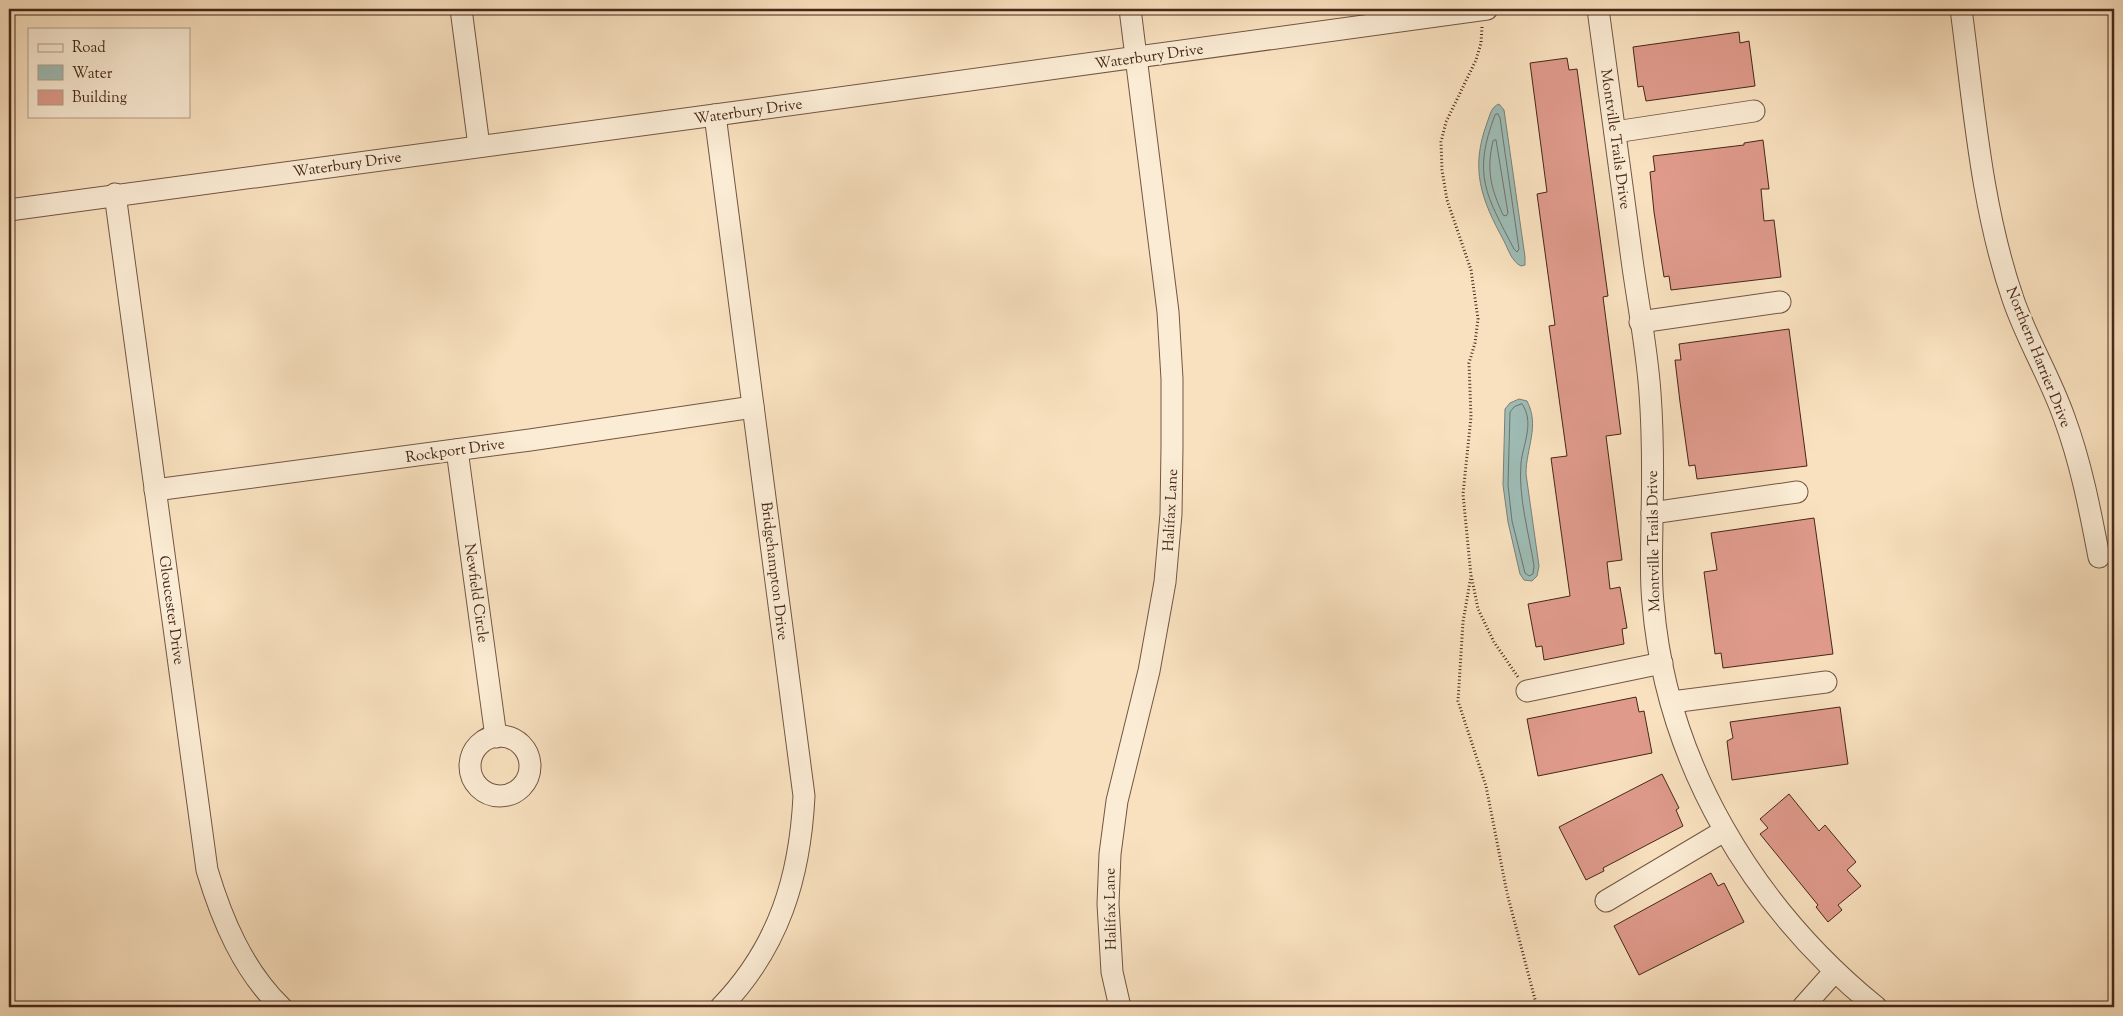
<svg xmlns="http://www.w3.org/2000/svg" width="2123" height="1016" viewBox="0 0 2123 1016" font-family="'Sorts Mill Goudy',serif">
  <style>
    .water { fill: #9ebcb6; stroke: #7b8077 }
    .lines { fill: none; stroke-linecap: round; stroke-linejoin: round }
    .shore { stroke: #727268; stroke-width: 1 }
    .building { fill: #df9a8b; stroke: #462719 }
    .minor-casing { stroke: #735642; stroke-width: 23 }
    .path { stroke: #462719; stroke-width: 3; stroke-dasharray: 1 2.5; stroke-linecap: butt }
    .minor { stroke: #fbecd5; stroke-width: 21 }
    .labels { text-anchor: middle; stroke-width: 5; stroke-linejoin: round; paint-order: stroke }
    .street-label { font-size: 15px; fill: #462719; stroke: #fbecd5 }
  </style>
  <rect width="100%" height="100%" fill="#f9e1bf"/>
  <filter id="stains"><feTurbulence type="fractalNoise" baseFrequency=".004" numOctaves="4"/><feColorMatrix values="0 0 0 0 .2 0 0 0 0 .09 0 0 0 0 .02 0 0 0 .5 -.17"/></filter>
  <radialGradient id="worn" r=".72"><stop offset=".6" stop-color="#630" stop-opacity="0"/><stop offset="1" stop-color="#630" stop-opacity=".3"/></radialGradient>
  <g class="water">
    <path d="M1499 104 1504 110 1525 257V265L1521 266C1512 262 1508 249 1504 241 1481 199 1470 169 1487 123 1490 115 1491 107 1499 104Z"/>
    <path d="M1519 399 1527 401C1540 426 1526 448 1526 474L1539 566 1537 576 1532 581 1524 580 1520 574 1508 522 1503 485 1505 409 1510 403Z"/>
  </g>
  <g class="lines">
    <g class="shore">
      <path d="M1498 114 1500 118 1519 249 1517 252 1514 249C1486 195 1472 175 1495 115Z"/>
      <path d="M1496 140 1508 213 1506 216 1503 215C1491 188 1486 171 1493 141Z"/>
      <path d="M1522 404C1535 422 1523 444 1521 463 1518 497 1529 533 1534 566L1533 574 1529 576 1525 573 1512 521 1508 485 1510 412 1514 407Z"/>
    </g>
  </g>
  <g class="building">
    <path d="M1739 32 1740 43 1749 41 1755 86 1646 101 1643 86 1638 87 1633 47Z"/>
    <path d="M1567 58 1569 70 1577 69 1608 296 1603 297 1621 434 1606 436 1622 560 1607 562 1610 589 1620 587 1627 628 1622 629 1624 644 1544 660 1542 646 1536 647 1528 604 1570 596 1551 458 1567 456 1549 326 1555 325 1537 194 1547 192 1530 63Z"/>
    <path d="M1763 140 1769 189H1761L1764 221 1774 220 1781 277 1671 290 1669 276 1664 277 1654 212 1650 172 1655 171 1653 156 1744 145V143Z"/>
    <path d="M1789 329 1807 466 1697 479 1695 465 1689 466 1680 402 1675 360H1681L1679 344Z"/>
    <path d="M1814 518 1833 654 1723 668 1721 653 1715 654 1704 572 1717 570 1711 533Z"/>
    <path d="M1636 697 1639 712 1644 711 1652 753 1538 776 1527 719Z"/>
    <path d="M1840 707 1848 764 1732 780 1727 741 1733 738 1730 722Z"/>
    <path d="M1662 774 1679 808 1676 810 1683 826 1603 868 1604 871 1586 880 1559 827Z"/>
    <path d="M1789 794 1819 831 1825 825 1856 862 1847 870 1861 886 1838 905 1842 910 1828 922 1816 907 1818 905 1760 834 1768 828 1760 819Z"/>
    <path d="M1711 873 1718 886 1724 883 1744 922 1639 975 1614 926Z"/>
  </g>
  <g class="lines">
    <g class="minor-casing">
      <g id="minor">
        <path d="M461 9 479 146"/>
        <path d="M1598 9C1610 92 1621 176 1632 260 1638 304 1647 349 1650 393 1653 434 1653 476 1652 517 1652 546 1650 575 1653 603 1666 763 1753 907 1876 1007"/>
        <path d="M1961 9C1974 106 1981 206 2013 299 2027 340 2050 377 2064 417 2081 463 2090 510 2099 557"/>
        <path d="M715 115 804 796C800 877 779 947 721 1007"/>
        <path d="M1615 132 1754 111"/>
        <path d="M115 194 207 870C222 920 243 970 281 1007"/>
        <path d="M9 210 715 115 1487 9"/>
        <path d="M1640 322 1780 302"/>
        <path d="M457 450 496 737"/>
        <path d="M155 490 530 440 753 407"/>
        <path d="M1652 513 1797 492"/>
        <path d="M1527 691 1662 663"/>
        <path d="M1672 702 1826 682"/>
        <circle cx="500" cy="766" r="30"/>
        <path d="M1606 901 1724 831"/>
        <path d="M1120 1007 1112 972 1108 904 1110 854 1117 801 1149 671 1165 582 1171 514 1172 447V379L1168 312 1130 9"/>
        <path d="M1803 1007 1835 971"/>
      </g>
    </g>
    <g class="path">
      <path d="M1482 27 1481 43 1476 60 1446 122 1441 142 1442 170 1447 200 1471 270 1478 319 1475 343 1469 363 1471 417 1463 494 1471 576 1463 622 1458 701 1486 786 1507 893 1537 1007"/>
      <path d="M1472 579 1478 609 1494 642 1518 677"/>
    </g>
    <use href="#minor" class="minor"/>
  </g>
  <g class="labels">
    <g class="street-label">
      <text transform="translate(1149 56) rotate(-8)" y="5">Waterbury Drive</text>
      <text transform="translate(748 111) rotate(-8)" y="5">Waterbury Drive</text>
      <text transform="translate(1616 139) rotate(82)" y="5">Montville Trails Drive</text>
      <text transform="translate(347 164) rotate(-8)" y="5">Waterbury Drive</text>
      <text transform="translate(2039 357) rotate(68)" y="5">Northern Harrier Drive</text>
      <text transform="translate(455 450) rotate(-8)" y="5">Rockport Drive</text>
      <text transform="translate(1170 510) rotate(-87)" y="5">Halifax Lane</text>
      <text transform="translate(1653 541) rotate(-91)" y="5">Montville Trails Drive</text>
      <text transform="translate(775 571) rotate(83)" y="5">Bridgehampton Drive</text>
      <text transform="translate(477 593) rotate(82)" y="5">Newfield Circle</text>
      <text transform="translate(172 610) rotate(82)" y="5">Gloucester Drive</text>
      <text transform="translate(1110 909) rotate(-91)" y="5">Halifax Lane</text>
    </g>
  </g>
  <rect width="2123" height="1016" fill="none" stroke="#f9e1bf" stroke-width="30"/>
  <rect x="10" y="10" width="2103" height="996" fill="none" stroke="#462719" stroke-width="2.5"/>
  <rect x="15" y="15" width="2093" height="986" fill="none" stroke="#462719"/>
  <rect x="28" y="28" width="162" height="90" fill="#fbecd5" stroke="#b39d8a"/>
  <rect x="38" y="44" width="25" height="8" fill="#fbecd5" stroke="#b39d8a"/>
  <text x="72" y="52" font-size="15" fill="#462719">Road</text>
  <rect x="38" y="65" width="25" height="15" fill="#9ebcb6" stroke="#b39d8a"/>
  <text x="72" y="78" font-size="15" fill="#462719">Water</text>
  <rect x="38" y="90" width="25" height="15" fill="#df9a8b" stroke="#b39d8a"/>
  <text x="72" y="102" font-size="15" fill="#462719">Building</text>
  <rect width="100%" height="100%" filter="url(#stains)"/>
  <rect width="100%" height="100%" fill="url(#worn)"/>
</svg>
